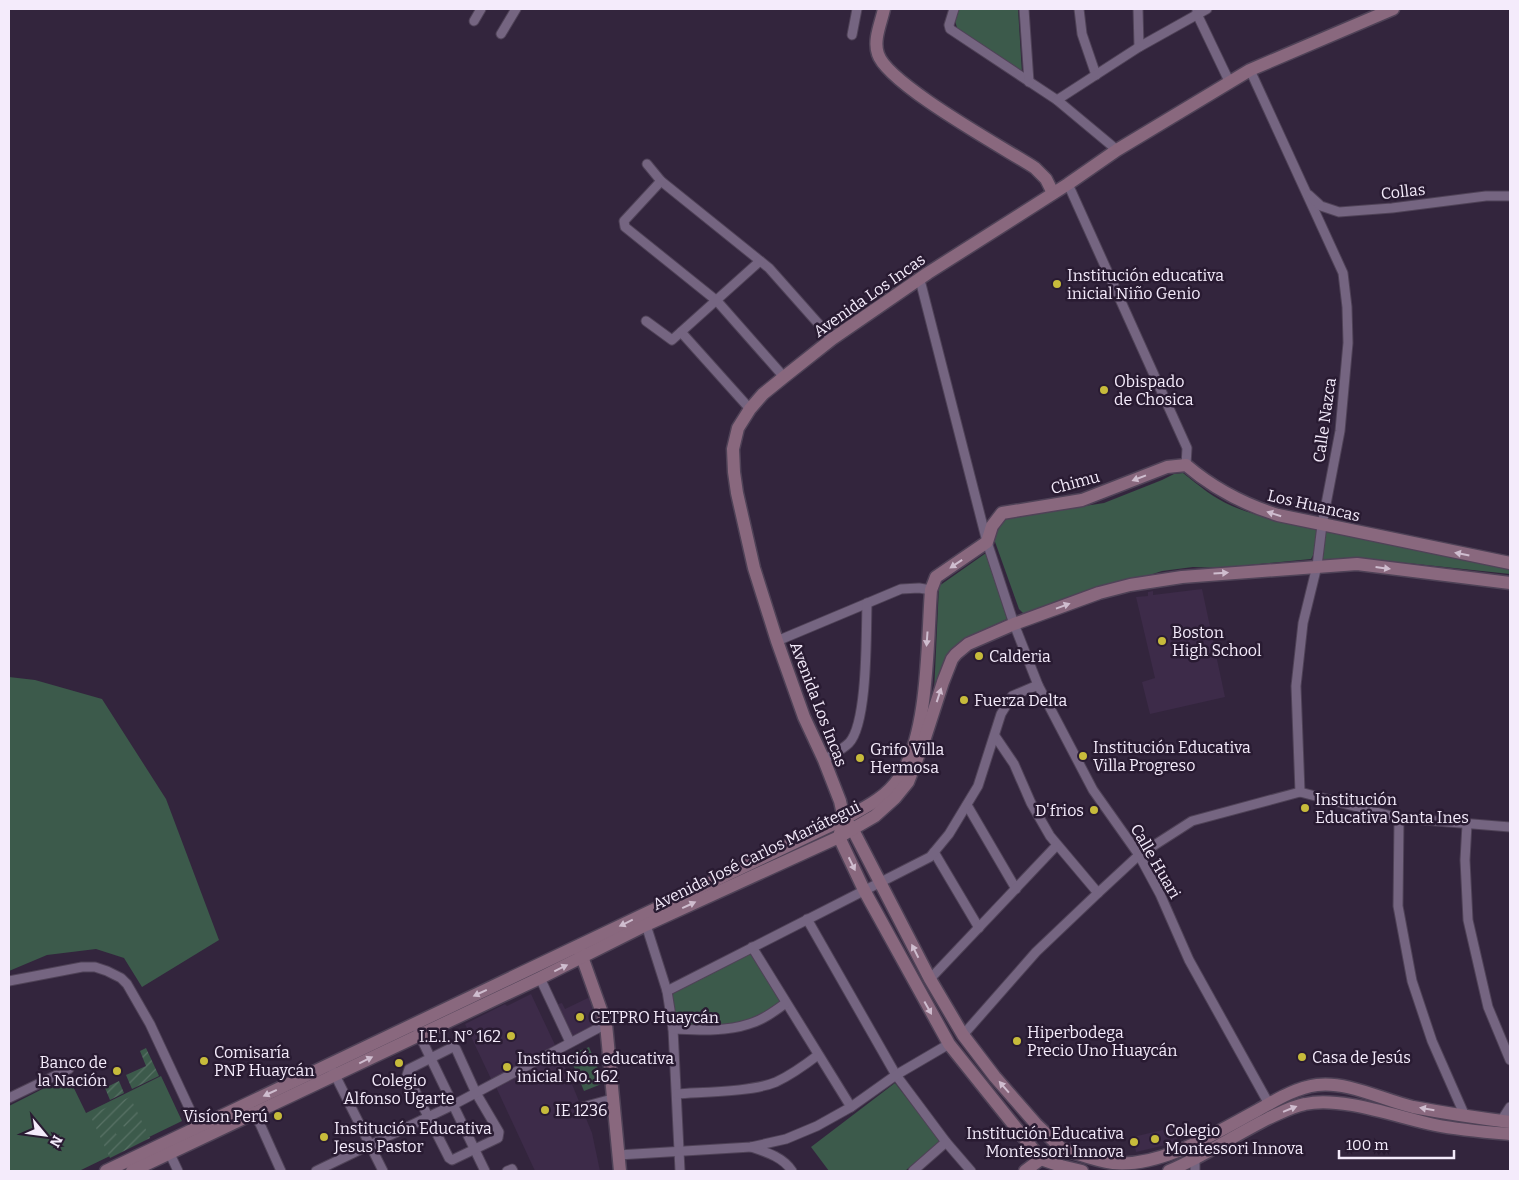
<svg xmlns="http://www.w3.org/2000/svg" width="1519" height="1180" viewBox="0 0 1519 1180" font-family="Bitter,serif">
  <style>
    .built { fill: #3d2b49 }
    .park { fill: #3c5a4b }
    .garden { fill: url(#garden-furrows); fill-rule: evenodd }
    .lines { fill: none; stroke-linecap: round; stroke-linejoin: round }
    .street-casing { stroke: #4f4257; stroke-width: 11 }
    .secondary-casing { stroke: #4f4257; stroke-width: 15 }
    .street { stroke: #756581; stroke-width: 9 }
    .secondary { stroke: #89687e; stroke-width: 12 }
    .oneway { fill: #cfbdcf }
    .poi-dot { fill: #c7bb3b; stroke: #291b32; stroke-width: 2 }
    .labels { text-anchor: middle; stroke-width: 5; stroke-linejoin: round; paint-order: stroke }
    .street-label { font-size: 16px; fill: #f4ebfb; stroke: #291b32 }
    .poi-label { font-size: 16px; fill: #f4ebfb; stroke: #291b32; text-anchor: start }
  </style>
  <defs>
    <pattern id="garden-furrows" width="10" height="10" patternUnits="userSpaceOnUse" patternTransform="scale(1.25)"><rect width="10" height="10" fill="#3c5a4b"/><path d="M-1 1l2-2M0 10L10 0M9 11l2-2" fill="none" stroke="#597266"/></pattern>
  </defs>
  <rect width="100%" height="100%" fill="#33253d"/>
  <g class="built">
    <path d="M1202 589 1225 697 1150 714 1142 682 1155 678 1136 597 1148 596V592L1153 591V595Z"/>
    <path d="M531 994 556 1047 492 1081 465 1024 505 1004 507 1006Z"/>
    <path d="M592 996 599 1024 572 1038 558 1004 562 1003 565 1009Z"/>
    <path d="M560 1055 592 1133 600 1171H535L496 1087Z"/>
    <path d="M1175 1127 1178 1142 1136 1152 1133 1137Z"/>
  </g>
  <g class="park">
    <path d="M958 9H1018L1022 73 958 31 955 21Z"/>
    <path d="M1183 473C1198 485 1215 499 1232 506 1256 517 1290 521 1316 526 1320 537 1317 549 1311 559L1220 568 1193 567 1162 571 1029 614 1023 613 1019 609 994 539C996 528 999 524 1008 518L1104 503 1162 480 1174 474Z"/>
    <path d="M1327 523 1510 567V574L1407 563 1320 560Z"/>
    <path d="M986 553 1007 619 962 640 955 649 934 693 939 586Z"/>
    <path d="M9 677 35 680 102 699 166 799 219 940 142 987 124 958 96 949 47 955 9 971Z"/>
    <path d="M751 951 781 1001C770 1008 760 1016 748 1021 726 1029 698 1026 674 1027L670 991Z"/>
    <path d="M589 1047 604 1083 584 1091 569 1055Z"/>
    <path d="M68 1076 86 1113 161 1076 182 1121 79 1171H9V1106Z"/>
    <path d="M895 1083 940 1141 905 1171H829L811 1147Z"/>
  </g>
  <g class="garden">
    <path d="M146 1048 159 1076 132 1089 126 1075 146 1066 140 1051Z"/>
    <path d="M119 1081 124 1093 110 1100 105 1088Z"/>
    <path d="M130 1097 150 1138 110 1158 90 1115ZM121 1125 125 1127 126 1132 121 1136 116 1134 115 1130 118 1125Z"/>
  </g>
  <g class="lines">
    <g class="street-casing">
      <g id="street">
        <path d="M954 9 949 25 950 29 1057 100 1117 150"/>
        <path d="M1024 9 1029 82"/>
        <path d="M1079 9 1082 34 1096 75"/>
        <path d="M1138 9 1139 47"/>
        <path d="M1197 9V14L1229 81"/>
        <path d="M474 21 481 9"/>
        <path d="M501 34 516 9"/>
        <path d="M852 35 857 9"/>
        <path d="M1250 70 1343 273 1347 307 1348 343 1340 431 1322 525 1317 566 1303 623 1296 686 1300 792"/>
        <path d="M1057 100 1139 47 1207 9"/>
        <path d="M647 164 661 181 769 268 832 339"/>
        <path d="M661 181 624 221 625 227 717 301 784 377"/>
        <path d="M1068 184 1187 448 1186 465"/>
        <path d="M1309 195 1321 206 1339 212 1392 208 1486 196H1510"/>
        <path d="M920 280 987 542 1014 624 1038 685 1093 790 1139 855 1160 894 1189 960 1269 1104"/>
        <path d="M646 321 672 340 760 261"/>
        <path d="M681 332 750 409"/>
        <path d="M777 641 901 589 919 588 931 590"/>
        <path d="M995 736 1014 764 1031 803 1050 836 1098 893"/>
        <path d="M824 760C832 755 843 749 849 743 868 723 866 632 867 603"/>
        <path d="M967 805 1016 889"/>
        <path d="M1399 818 1398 906 1412 981 1432 1041 1465 1116"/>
        <path d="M1467 824 1465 860 1468 920 1488 1007 1510 1060"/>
        <path d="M934 852 979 928"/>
        <path d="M807 919 896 1075 946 1142 971 1171"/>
        <path d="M646 925 667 991 673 1029 680 1171"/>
        <path d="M752 947 851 1107"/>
        <path d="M540 978 570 1042"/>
        <path d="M930 979 1057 845"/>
        <path d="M9 981 82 967H95L107 971 121 978 127 984 150 1024 198 1127 199 1133"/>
        <path d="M667 991 930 857 949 834 978 786 1001 714 1012 696 1038 685"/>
        <path d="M673 1029C698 1030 725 1032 749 1024 763 1020 775 1011 786 1003"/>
        <path d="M418 1032 485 1171"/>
        <path d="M963 1035 1036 952 1098 893 1139 855 1192 821 1300 792 1399 818 1510 827"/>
        <path d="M453 1047 456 1049 476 1093 499 1132 498 1138 452 1160 449 1158 407 1075 409 1069Z"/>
        <path d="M333 1071 383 1171"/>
        <path d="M677 1094C703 1092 752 1092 776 1082 791 1075 805 1065 818 1055"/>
        <path d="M9 1098 69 1069"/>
        <path d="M583 1107 612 1099"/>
        <path d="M250 1109 260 1124 281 1171"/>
        <path d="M1501 1121 1510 1107"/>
        <path d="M751 1147C766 1152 783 1157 792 1171"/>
        <path d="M170 1154 178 1171"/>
        <path d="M618 1155 751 1147 786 1139 817 1126 851 1107 896 1075 949 1044"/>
        <path d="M1195 1160V1171"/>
        <path d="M316 1171 453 1105 606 1024"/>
        <path d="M507 1171 512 1169 513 1171"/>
        <path d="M913 1171 946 1142"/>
      </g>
    </g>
    <g class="secondary-casing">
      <g id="secondary">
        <path d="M884 9C881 23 873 40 878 54 887 84 1004 148 1035 168L1046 179 1053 193"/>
        <path d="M841 829 839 837 864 890 949 1044 1041 1159"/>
        <path d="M580 951 606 1024 620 1171"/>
        <path d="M1062 1149 1036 1124 995 1077 963 1035 930 979 852 828 844 819 840 801 824 760 804 717 777 641 754 568 737 493 734 472 733 449 738 428 750 409 763 394 784 377 832 339 928 273 1068 184 1117 150 1250 70 1393 9"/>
        <path d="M1041 1159 1061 1166 1082 1171"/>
        <path d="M106 1171 844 819C864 808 886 798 899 778 929 734 927 643 931 590L936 577 987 542 992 526 1002 513 1082 500 1167 467 1186 465C1214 489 1243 504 1278 515L1510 563"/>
        <path d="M132 1171 540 978 646 925 839 837 875 816 895 798 908 782 924 741 943 682 952 659 956 654 968 644 1014 624 1099 593 1130 585 1182 577 1357 564 1510 583"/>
        <path d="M1025 1171 1041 1159 1062 1149C1079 1154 1096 1161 1113 1163 1161 1168 1217 1132 1258 1110 1276 1100 1295 1088 1317 1085 1347 1081 1383 1100 1413 1107 1445 1113 1478 1118 1510 1122"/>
        <path d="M1169 1171C1204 1156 1235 1135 1269 1118 1280 1113 1293 1106 1305 1104 1341 1096 1397 1117 1435 1125 1459 1130 1485 1132 1510 1134"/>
      </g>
    </g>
    <use href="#street" class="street"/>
    <use href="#secondary" class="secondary"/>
  </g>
  <defs><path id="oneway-solid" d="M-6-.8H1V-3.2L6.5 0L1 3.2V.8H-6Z" transform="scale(1.25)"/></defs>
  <g class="oneway">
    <use href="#oneway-solid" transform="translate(1139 478) rotate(159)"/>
    <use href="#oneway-solid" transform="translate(1274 514) rotate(-163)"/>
    <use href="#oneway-solid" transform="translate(1462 554) rotate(-169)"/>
    <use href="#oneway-solid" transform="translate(956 564) rotate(146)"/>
    <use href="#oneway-solid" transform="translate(1383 568) rotate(7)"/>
    <use href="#oneway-solid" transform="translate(1221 573) rotate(-4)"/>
    <use href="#oneway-solid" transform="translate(1063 606) rotate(-20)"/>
    <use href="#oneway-solid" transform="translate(927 639) rotate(94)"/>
    <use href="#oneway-solid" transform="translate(939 695) rotate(-72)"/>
    <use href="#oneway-solid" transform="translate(852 864) rotate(64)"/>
    <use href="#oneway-solid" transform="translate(689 905) rotate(-25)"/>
    <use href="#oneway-solid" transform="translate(626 923) rotate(154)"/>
    <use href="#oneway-solid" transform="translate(915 951) rotate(-117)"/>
    <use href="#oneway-solid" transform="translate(561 968) rotate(-26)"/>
    <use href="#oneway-solid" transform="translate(480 993) rotate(155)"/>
    <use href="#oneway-solid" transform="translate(928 1008) rotate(61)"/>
    <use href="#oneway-solid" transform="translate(366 1060) rotate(-26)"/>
    <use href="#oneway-solid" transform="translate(1004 1087) rotate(-131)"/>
    <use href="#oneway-solid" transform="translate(270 1093) rotate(155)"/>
    <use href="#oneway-solid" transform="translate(1290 1109) rotate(-22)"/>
    <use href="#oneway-solid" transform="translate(1427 1109) rotate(-170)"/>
  </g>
  <g class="poi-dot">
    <circle cx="1057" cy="284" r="5"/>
    <circle cx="1104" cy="390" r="5"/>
    <circle cx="1162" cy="641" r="5"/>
    <circle cx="979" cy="656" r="5"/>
    <circle cx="964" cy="700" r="5"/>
    <circle cx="1083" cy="756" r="5"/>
    <circle cx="860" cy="758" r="5"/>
    <circle cx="1305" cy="808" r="5"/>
    <circle cx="1094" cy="810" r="5"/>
    <circle cx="580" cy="1017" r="5"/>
    <circle cx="511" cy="1036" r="5"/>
    <circle cx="1017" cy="1041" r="5"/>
    <circle cx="1302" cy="1057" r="5"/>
    <circle cx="204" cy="1061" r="5"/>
    <circle cx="399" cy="1063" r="5"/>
    <circle cx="507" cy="1067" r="5"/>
    <circle cx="117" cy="1071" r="5"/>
    <circle cx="545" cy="1110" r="5"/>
    <circle cx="278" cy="1116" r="5"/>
    <circle cx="324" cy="1137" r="5"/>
    <circle cx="1155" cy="1139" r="5"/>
    <circle cx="1134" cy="1142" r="5"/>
  </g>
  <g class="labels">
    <g class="street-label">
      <text transform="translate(1403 191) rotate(-6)" y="6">Collas</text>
      <text transform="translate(869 295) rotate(-35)" y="6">Avenida Los Incas</text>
      <text transform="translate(1324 420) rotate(-82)" y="6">Calle Nazca</text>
      <text transform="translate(1075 482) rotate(-15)" y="6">Chimu</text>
      <text transform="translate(1314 505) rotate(13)" y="6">Los Huancas</text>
      <text transform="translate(819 704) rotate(69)" y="6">Avenida Los Incas</text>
      <text transform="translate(756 855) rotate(-26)" y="6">Avenida José Carlos Mariátegui</text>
      <text transform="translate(1156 861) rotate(60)" y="6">Calle Huari</text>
    </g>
    <g class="poi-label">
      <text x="1067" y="281">Institución educativa<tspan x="1067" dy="18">inicial Niño Genio</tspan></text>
      <text x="1114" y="387">Obispado<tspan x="1114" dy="18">de Chosica</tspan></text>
      <text x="1172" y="638">Boston<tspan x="1172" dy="18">High School</tspan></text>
      <text x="989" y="662">Calderia</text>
      <text x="974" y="706">Fuerza Delta</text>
      <text x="1093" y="753">Institución Educativa<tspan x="1093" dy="18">Villa Progreso</tspan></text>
      <text x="870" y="755">Grifo Villa<tspan x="870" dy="18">Hermosa</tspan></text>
      <text x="1315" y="805">Institución<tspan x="1315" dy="18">Educativa Santa Ines</tspan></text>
      <text x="1084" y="816" text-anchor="end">D'frios</text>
      <text x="590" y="1023">CETPRO Huaycán</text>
      <text x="1027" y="1038">Hiperbodega<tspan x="1027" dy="18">Precio Uno Huaycán</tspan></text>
      <text x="501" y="1042" text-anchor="end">I.E.I. N° 162</text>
      <text x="214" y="1058">Comisaría<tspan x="214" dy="18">PNP Huaycán</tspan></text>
      <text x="1312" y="1063">Casa de Jesús</text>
      <text x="517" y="1064">Institución educativa<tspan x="517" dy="18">inicial No. 162</tspan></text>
      <text x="107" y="1068" text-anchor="end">Banco de<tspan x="107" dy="18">la Nación</tspan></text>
      <text x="399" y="1086" text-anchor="middle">Colegio<tspan x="399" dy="18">Alfonso Ugarte</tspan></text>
      <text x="555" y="1116">IE 1236</text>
      <text x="268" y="1122" text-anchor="end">Visíon Perú</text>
      <text x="334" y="1134">Institución Educativa<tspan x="334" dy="18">Jesus Pastor</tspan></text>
      <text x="1165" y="1136">Colegio<tspan x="1165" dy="18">Montessori Innova</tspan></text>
      <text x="1124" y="1139" text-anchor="end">Institución Educativa<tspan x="1124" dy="18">Montessori Innova</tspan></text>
    </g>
  </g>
  <rect width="1519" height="1180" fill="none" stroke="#f4ebfb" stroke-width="20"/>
  <g transform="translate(45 1135) rotate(119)" stroke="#291b32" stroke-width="4" paint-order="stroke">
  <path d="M0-4L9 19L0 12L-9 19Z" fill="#f4ebfb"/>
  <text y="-8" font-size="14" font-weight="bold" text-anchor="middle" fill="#f4ebfb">N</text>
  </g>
  <path d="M1339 1150v8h115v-8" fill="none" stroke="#f4ebfb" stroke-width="2.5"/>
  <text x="1346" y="1150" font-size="15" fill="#f4ebfb" stroke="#291b32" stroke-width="4" paint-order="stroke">100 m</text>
</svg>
